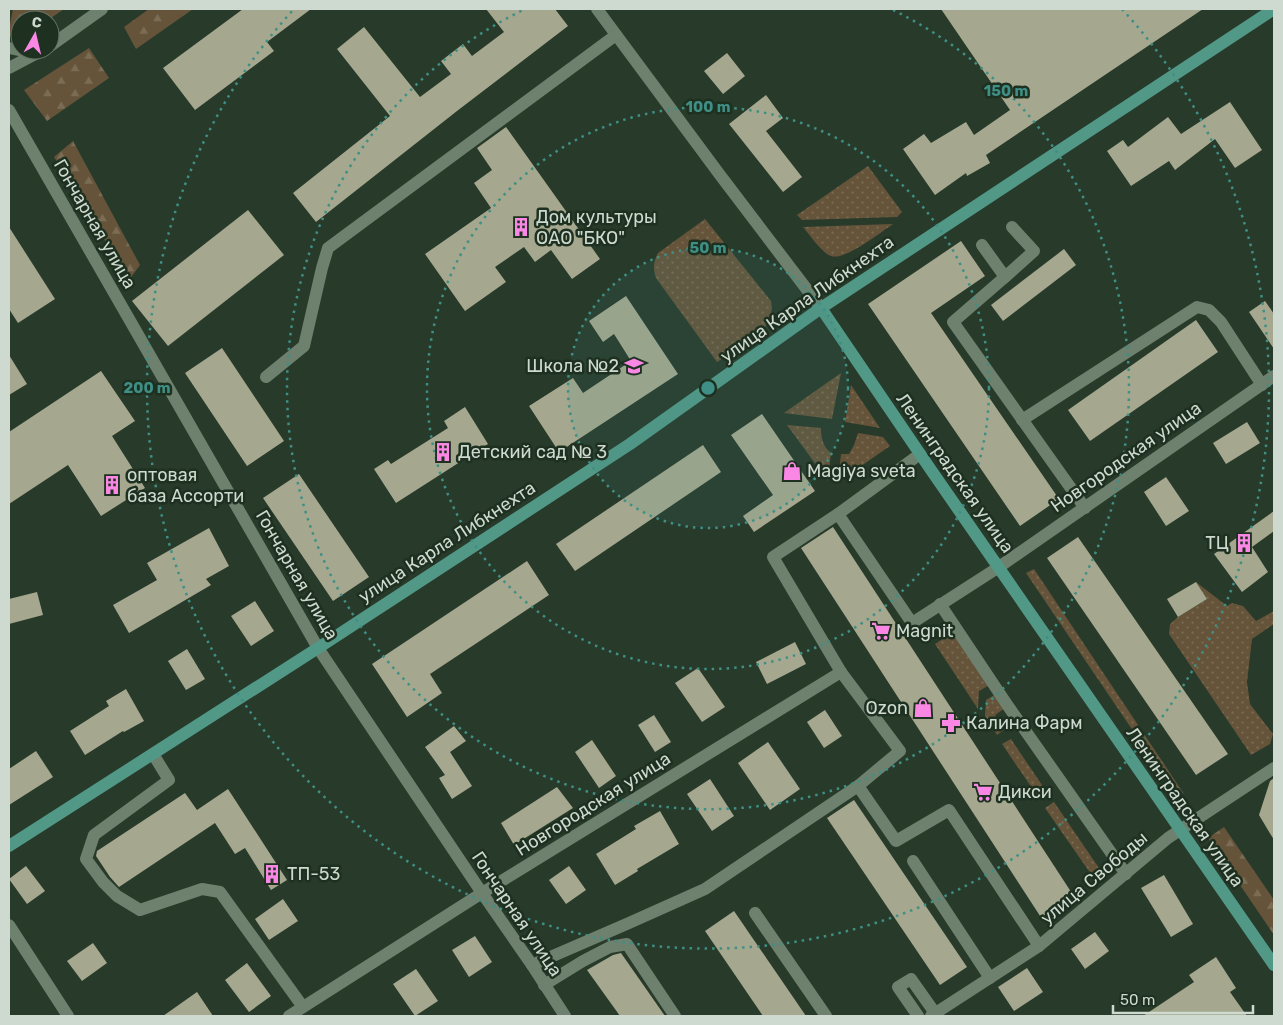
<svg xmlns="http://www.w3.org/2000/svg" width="1283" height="1025" viewBox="0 0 1283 1025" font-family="Rubik,sans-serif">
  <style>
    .grass { fill: url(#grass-dots) }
    .forest { fill: url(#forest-firs) }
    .building { fill: #a5a88e }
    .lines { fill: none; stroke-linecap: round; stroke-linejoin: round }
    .minor { stroke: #6d816e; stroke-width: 12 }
    .major { stroke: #519887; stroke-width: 12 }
    .ring { fill: none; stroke: #3f8f86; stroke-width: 2.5; stroke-dasharray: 2.5 5 }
    .labels { text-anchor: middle; stroke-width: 5; stroke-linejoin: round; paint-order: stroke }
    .poi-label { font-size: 18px; fill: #ced9cf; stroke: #1e3020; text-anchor: start }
    .street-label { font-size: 18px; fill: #ced9cf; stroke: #1e3020 }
    .centre { fill: #3f8f86; stroke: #1e3020; stroke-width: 2.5 }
    .ring-label { font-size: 15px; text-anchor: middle; font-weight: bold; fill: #3f8f86; stroke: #1e3020; stroke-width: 5; stroke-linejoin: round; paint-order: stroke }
  </style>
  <defs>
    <pattern id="grass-dots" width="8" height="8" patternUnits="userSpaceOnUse" patternTransform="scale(1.25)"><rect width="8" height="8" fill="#65543a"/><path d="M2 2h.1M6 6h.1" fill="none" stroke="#7a6c55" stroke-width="1.8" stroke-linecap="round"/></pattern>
    <pattern id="forest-firs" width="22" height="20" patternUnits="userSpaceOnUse" patternTransform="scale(1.25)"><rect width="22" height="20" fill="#65543a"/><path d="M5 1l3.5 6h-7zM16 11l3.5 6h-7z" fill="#7a6c55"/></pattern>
  </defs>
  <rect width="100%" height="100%" fill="#283a2a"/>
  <g class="grass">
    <path d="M868 166 902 212 897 217 802 220 797 215Z"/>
    <path d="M705 219 771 301 772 308 771 313 763 332 717 362 656 278C653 268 653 263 658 253Z"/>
    <path d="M893 224C881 232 845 261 831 256 822 253 810 235 803 227Z"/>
    <path d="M841 373 832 419 784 413Z"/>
    <path d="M851 385 880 428 845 422Z"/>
    <path d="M787 425 821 428C821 438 823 447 831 453L828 481Z"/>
    <path d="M858 433 883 437 890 446 838 482 841 454H849L854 445Z"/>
    <path d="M1034 569 1184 794 1165 778 1026 573Z"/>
    <path d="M1196 582 1227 606 1232 603 1243 606 1256 621 1274 611V624L1252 639 1247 682 1250 704 1273 734 1270 744 1251 755 1169 634 1170 624 1178 617 1207 599Z"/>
    <path d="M958 629 993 683 979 691 978 709 935 644Z"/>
    <path d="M999 692 1008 706 995 715 1004 730 997 735 985 716 986 700Z"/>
    <path d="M1011 739 1046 791 1038 797 1002 744Z"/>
    <path d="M1054 802 1101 871 1093 877 1045 808Z"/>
  </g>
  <g class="forest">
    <path d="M13 9H64L48 20H20V38L9 36V29Z"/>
    <path d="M149 9H193L136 49 124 27Z"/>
    <path d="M89 48 109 78 47 121 24 90Z"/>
    <path d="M73 141 140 265 129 280 54 157Z"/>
    <path d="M1224 827 1274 900V935L1208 838Z"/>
  </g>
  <g class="building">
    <path d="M243 9H311L267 42 274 51 195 110 163 68Z"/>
    <path d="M486 9H555L568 26 457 111 316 222 293 193 390 116 337 49 364 27 420 97 451 74 441 61 463 44 472 56 504 32Z"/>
    <path d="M941 9H1203L986 155 990 163 967 176 966 173 935 195 903 149 924 134 931 143 966 122 974 135 1010 110Z"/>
    <path d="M727 53 745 76 723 94 704 71Z"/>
    <path d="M766 95 783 118 766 131 802 177 783 192 729 124Z"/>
    <path d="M1230 102 1262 150 1235 168 1215 139 1175 170 1169 161 1131 186 1107 151 1123 140 1128 147 1168 117 1181 134Z"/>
    <path d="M506 127 600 259 572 279 551 250 535 262 524 247 495 267 506 282 465 311 425 254 491 208 474 183 492 170 477 148Z"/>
    <path d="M248 210 284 255 168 346 132 301Z"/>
    <path d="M9 227 55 299 18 323 9 309Z"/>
    <path d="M961 241 985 276 931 313 1059 499 1020 526 868 304Z"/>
    <path d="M1064 249 1076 265 1003 321 991 305Z"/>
    <path d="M626 296 678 374 559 452 529 406 573 378 583 393 631 361 614 334 603 342 589 321Z"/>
    <path d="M1265 301 1274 314V349L1249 312Z"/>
    <path d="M1196 320 1218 352 1090 441 1068 410Z"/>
    <path d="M222 348 284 441 247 466 185 373Z"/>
    <path d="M9 355 27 384 9 395Z"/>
    <path d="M101 371 135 421 112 436 145 488 101 516 68 465 9 504V432Z"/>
    <path d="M465 407 488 444 396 503 374 469 388 460 391 464 448 428 444 421Z"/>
    <path d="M762 414 815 491 754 532 743 516 773 495 731 435Z"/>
    <path d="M1247 422 1260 443 1226 464 1213 443Z"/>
    <path d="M703 445 721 472 575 571 556 544Z"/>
    <path d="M299 474 369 577 333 601 263 498Z"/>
    <path d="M1166 477 1189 511 1166 526 1144 492Z"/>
    <path d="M1274 511V531L1252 547 1268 572 1242 592 1214 554Z"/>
    <path d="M833 527 1077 901 1044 922 801 548Z"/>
    <path d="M209 528 229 566 206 579 211 585 129 633 113 605 157 580 147 563Z"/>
    <path d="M1078 537 1228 754 1196 775 1047 558Z"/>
    <path d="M527 561 549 595 430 674 442 693 407 717 372 664Z"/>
    <path d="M1196 582 1207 599 1178 617 1167 599Z"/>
    <path d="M37 592 43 615 9 624V599Z"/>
    <path d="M255 601 274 631 251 646 231 616Z"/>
    <path d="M795 642 806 664 767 684 756 662Z"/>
    <path d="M187 649 205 679 186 690 168 661Z"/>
    <path d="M698 668 725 707 702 722 675 683Z"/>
    <path d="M126 689 144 721 124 732 123 731 85 755 70 731 109 706 106 701Z"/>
    <path d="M825 710 842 736 824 748 807 722Z"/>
    <path d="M654 715 671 742 655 752 638 725Z"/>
    <path d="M454 726 466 741 450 752 472 786 452 799 439 778 445 775 425 747Z"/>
    <path d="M592 740 616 776 599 788 575 752Z"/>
    <path d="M768 742 800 789 770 810 738 763Z"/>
    <path d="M36 751 53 777 9 805V769Z"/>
    <path d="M1274 778V840L1259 815 1270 781Z"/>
    <path d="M710 779 734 816 712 831 687 794Z"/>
    <path d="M557 787 573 808 514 845 501 823Z"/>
    <path d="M228 789 287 880 271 890 245 848 235 854 215 823 119 887 110 877 96 856 97 851 185 793 197 810Z"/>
    <path d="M854 800 967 967 940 985 827 818Z"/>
    <path d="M660 811 679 844 637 869 638 871 615 885 596 854 636 829 634 826Z"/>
    <path d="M26 866 45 891 27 904 9 879Z"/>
    <path d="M569 866 586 890 566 904 549 880Z"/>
    <path d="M1164 875 1193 924 1171 937 1141 888Z"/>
    <path d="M283 899 298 921 269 940 255 919Z"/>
    <path d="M734 911 806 1016H763L705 931Z"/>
    <path d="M1095 932 1109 951 1085 969 1071 949Z"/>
    <path d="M475 936 492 962 469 977 452 950Z"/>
    <path d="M93 943 107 963 82 981 67 961Z"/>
    <path d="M621 953 665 1016H620L587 970 613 955Z"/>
    <path d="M1216 957 1236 988 1230 992 1247 1016H1143L1194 982 1189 975Z"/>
    <path d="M247 963 271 996 249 1012 225 980Z"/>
    <path d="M1027 968 1043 992 1014 1011 998 987Z"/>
    <path d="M416 969 438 1001 415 1016 393 984Z"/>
    <path d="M197 992 213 1016H163Z"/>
  </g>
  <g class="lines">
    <g class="minor">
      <path d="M597 9 720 175 821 308"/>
      <path d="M50 46 102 9"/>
      <path d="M9 48 28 52 38 50"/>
      <path d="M9 68 43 50"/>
      <path d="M9 110 318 648 482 893 532 965 565 1016"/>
      <path d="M982 245 1005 277 953 322 1085 508"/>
      <path d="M1005 277 1034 251 1012 227"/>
      <path d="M266 377 304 346 322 268 328 248 616 35"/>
      <path d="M1022 420 1197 307 1209 310 1221 322 1262 385"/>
      <path d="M920 454 838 514 912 623 999 567 1274 376"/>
      <path d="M838 514 773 557 841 672 900 751 858 786"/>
      <path d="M940 604 1008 706 1126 874"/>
      <path d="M153 754 169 780 94 835 86 859 103 882 117 896 140 910 202 889 220 892 303 1007"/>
      <path d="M913 861 990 978"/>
      <path d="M755 913 826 1016"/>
      <path d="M9 925 68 1016"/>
      <path d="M532 965 629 923 705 889 858 786 896 841 949 810 1039 946"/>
      <path d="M544 985 583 961 610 947 627 944 675 1016"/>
      <path d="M289 1016 482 893 841 672"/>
      <path d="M918 1016 898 987 911 979 935 1013"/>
      <path d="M931 1016 1039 946 1168 838 1274 768"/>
    </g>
    <g class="major">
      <path d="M821 308 931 470 1274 965"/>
      <path d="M9 846 318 648 630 444 821 308 1274 9"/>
    </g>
  </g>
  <circle cx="708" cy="388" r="140" fill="#3f8f86" fill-opacity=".12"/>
  <g class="ring">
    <circle cx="708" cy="388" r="140"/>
    <circle cx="708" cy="388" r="281"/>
    <path d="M893 10A421 421 0 1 1 523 10"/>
    <path d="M1122 9A561 561 0 1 1 294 9"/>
  </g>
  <defs>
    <g id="building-bare" transform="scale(1.5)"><path d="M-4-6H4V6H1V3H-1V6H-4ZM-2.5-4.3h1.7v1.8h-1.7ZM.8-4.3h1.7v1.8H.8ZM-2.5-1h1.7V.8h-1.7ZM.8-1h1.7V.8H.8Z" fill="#fb87e5" stroke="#1e3020" stroke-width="2.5" paint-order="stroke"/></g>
    <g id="school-bare" transform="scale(1.5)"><path d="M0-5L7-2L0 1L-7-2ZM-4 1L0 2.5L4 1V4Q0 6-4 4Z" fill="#fb87e5" stroke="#1e3020" stroke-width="2.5" paint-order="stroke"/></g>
    <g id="shop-bare" transform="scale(1.5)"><path d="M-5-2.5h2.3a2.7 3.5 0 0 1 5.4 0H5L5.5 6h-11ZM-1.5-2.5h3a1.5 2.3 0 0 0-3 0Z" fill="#fb87e5" stroke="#1e3020" stroke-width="2.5" paint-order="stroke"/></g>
    <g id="supermarket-bare" transform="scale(1.5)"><path d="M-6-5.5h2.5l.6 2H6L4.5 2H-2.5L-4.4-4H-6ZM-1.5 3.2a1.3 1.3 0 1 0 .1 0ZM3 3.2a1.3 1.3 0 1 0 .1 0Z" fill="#fb87e5" stroke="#1e3020" stroke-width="2.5" paint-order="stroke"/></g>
    <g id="pharmacy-bare" transform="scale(1.5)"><path d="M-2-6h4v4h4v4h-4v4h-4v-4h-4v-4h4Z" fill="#fb87e5" stroke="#1e3020" stroke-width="2.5" paint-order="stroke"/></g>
  </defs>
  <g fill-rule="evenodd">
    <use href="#building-bare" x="521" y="227"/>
    <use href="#school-bare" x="634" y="366"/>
    <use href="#building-bare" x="443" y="452"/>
    <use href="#shop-bare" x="792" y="471"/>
    <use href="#building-bare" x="112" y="485"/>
    <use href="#building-bare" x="1244" y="543"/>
    <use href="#supermarket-bare" x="881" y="631"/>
    <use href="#shop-bare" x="923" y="708"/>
    <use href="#pharmacy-bare" x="951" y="723"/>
    <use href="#supermarket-bare" x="983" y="792"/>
    <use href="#building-bare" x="272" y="874"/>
  </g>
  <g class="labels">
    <g class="poi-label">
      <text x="536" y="223">Дом культуры<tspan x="536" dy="21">ОАО "БКО"</tspan></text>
      <text x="619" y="372" text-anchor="end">Школа №2</text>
      <text x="458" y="458">Детский сад № 3</text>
      <text x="807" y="477">Magiya sveta</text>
      <text x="127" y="481">оптовая<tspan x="127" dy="21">база Ассорти</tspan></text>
      <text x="1229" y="549" text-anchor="end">ТЦ</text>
      <text x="896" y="637">Magnit</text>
      <text x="908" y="714" text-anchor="end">Ozon</text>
      <text x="966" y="729">Калина Фарм</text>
      <text x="998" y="798">Дикси</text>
      <text x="287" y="880">ТП-53</text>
    </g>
    <g class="street-label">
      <text transform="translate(95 224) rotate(60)" y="6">Гончарная улица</text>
      <text transform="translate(807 299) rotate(-35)" y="6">улица Карла Либкнехта</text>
      <text transform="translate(1126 457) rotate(-35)" y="6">Новгородская улица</text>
      <text transform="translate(955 473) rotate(55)" y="6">Ленинградская улица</text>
      <text transform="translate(447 542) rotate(-33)" y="6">улица Карла Либкнехта</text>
      <text transform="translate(297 575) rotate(60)" y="6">Гончарная улица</text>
      <text transform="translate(593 804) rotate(-32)" y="6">Новгородская улица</text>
      <text transform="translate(1185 807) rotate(55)" y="6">Ленинградская улица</text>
      <text transform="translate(1094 878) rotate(-40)" y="6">улица Свободы</text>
      <text transform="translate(517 914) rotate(56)" y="6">Гончарная улица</text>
    </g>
  </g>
  <circle cx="708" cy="388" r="8" class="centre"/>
  <g class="ring-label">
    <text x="1006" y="96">150 m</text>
    <text x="708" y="112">100 m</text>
    <text x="708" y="253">50 m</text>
    <text x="147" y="393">200 m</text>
  </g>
  <rect width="1283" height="1025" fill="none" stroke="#ced9cf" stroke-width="20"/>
  <g transform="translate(35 35) rotate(8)"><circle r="24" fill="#1e3020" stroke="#647466"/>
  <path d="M0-4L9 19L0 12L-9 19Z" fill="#fb87e5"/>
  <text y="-8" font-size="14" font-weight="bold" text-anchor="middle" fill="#ced9cf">С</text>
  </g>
  <path d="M1113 1005v8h140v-8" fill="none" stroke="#ced9cf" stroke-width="2.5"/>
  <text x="1120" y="1005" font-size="15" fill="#ced9cf" stroke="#1e3020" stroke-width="4" paint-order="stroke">50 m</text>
</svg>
